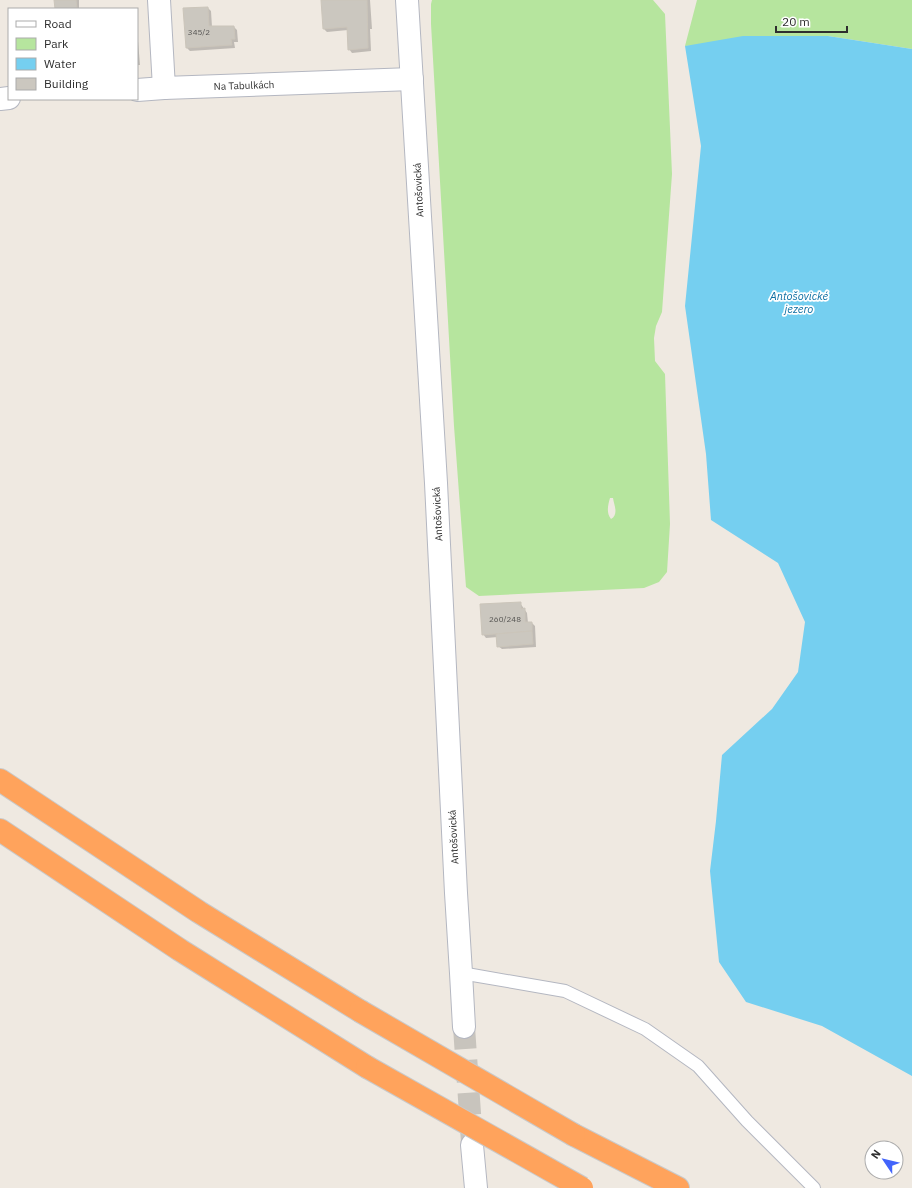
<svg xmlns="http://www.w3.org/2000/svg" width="912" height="1188" viewBox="0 0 912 1188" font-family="'IBM Plex Sans',sans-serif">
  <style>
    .green { fill: #b6e59e; fill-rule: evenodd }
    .water { fill: #75cff0 }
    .shadow { fill: #0003 }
    .building { fill: #cbc7bf; stroke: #cbc5ba }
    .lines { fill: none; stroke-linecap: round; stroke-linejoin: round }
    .secondary-tunnel { stroke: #c8c4bd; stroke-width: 22; stroke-dasharray: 22 11; stroke-linecap: butt }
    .lane-casing { stroke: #b4b7c1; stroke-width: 14 }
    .street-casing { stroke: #b4b7c1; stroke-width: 24 }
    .secondary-casing { stroke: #b4b7c1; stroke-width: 24 }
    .highway-casing { stroke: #c9c9c9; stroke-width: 24 }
    .lane { stroke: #fff; stroke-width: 12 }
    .street { stroke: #fff; stroke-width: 22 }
    .secondary { stroke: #fff; stroke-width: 22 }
    .highway { stroke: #ffa35c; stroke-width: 22 }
    .highway-bridge-casing { stroke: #c9c9c9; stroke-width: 24; stroke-linecap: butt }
    .highway-bridge { stroke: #ffa35c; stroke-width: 22 }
    .labels { text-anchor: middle; stroke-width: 3.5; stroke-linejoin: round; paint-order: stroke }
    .number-label { font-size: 8px; fill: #555452 }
    .street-label { font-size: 10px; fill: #2e2e2e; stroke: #fff }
    .water-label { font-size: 11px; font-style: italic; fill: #0d6fa3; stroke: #fff }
  </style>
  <rect width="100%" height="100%" fill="#efe9e1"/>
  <g class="green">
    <path d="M432 0H653L665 14 672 174 662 312 656 326 654 338 655 361 665 374 670 524 667 572 659 582 644 588 479 596 466 587 454 426 431 24V4ZM610 498H613C614 505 619 514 611 519 606 513 608 505 610 498Z"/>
    <path d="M697 0H912V49L828 36 685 46Z"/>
  </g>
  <path class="water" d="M743 36H828L912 49V1076L822 1026 746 1002 719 962 710 871 716 821 722 755 772 709 798 672 805 622 778 563 711 520 706 454 685 306 701 146 685 46Z"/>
  <g class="shadow">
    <path d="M55 0H79V9H56Z"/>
    <path d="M322 0H370L372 29H370L371 51 352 53 349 49 348 30 327 32 324 29Z"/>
    <path d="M208 8 211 11 212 27H234L237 30 238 42H234L235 48 190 51 187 48 184 9Z"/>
    <path d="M137 29 140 65H137Z"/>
    <path d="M520 603 527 613 528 623H532L535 626 536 647 502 649 498 646V637L486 638 483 634Z"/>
  </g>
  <g class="building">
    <path d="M54 0H76L77 9H55Z"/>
    <path d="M321 0H367L368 48 348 50 347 27 323 29Z"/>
    <path d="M208 7 209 26H234L235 39H231L232 45 186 48 183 8Z"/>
    <path d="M521 602V609L525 608V622H532V631L482 635 480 604Z"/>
    <path d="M532 631 533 644 497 647 496 634Z"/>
  </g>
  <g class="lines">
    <path class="secondary-tunnel" d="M464 1027 472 1142"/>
    <g class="lane-casing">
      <path id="lane" d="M461 973 565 991 645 1029 698 1066 747 1121 814 1188"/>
    </g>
    <g class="street-casing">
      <g id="street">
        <path d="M159 0 164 88 412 79"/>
        <path d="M137 90 164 88"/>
        <path d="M0 99 9 98"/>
      </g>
    </g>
    <g class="secondary-casing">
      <g id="secondary">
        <path d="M407 0 436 483 456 893 461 973 464 1027"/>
        <path d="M472 1145 476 1188"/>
      </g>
    </g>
    <g class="highway-casing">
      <g id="highway">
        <path d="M0 780 199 912 360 1011"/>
        <path d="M0 830 180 950 367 1067"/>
        <path d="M574 1135 678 1188"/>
      </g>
    </g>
    <use href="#lane" class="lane"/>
    <use href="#street" class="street"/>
    <use href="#secondary" class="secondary"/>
    <use href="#highway" class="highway"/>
    <g class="highway-bridge-casing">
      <g id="highway-bridge">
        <path d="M360 1011 574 1135"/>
        <path d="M367 1067 582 1188"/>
      </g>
    </g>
    <use href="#highway-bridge" class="highway-bridge"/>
  </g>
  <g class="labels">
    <g class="number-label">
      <text x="199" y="35">345/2</text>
      <text x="505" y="622">260/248</text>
    </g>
    <g class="street-label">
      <text transform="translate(244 85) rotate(-2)" y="4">Na Tabulkách</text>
      <text transform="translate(418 190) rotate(-93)" y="4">Antošovická</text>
      <text transform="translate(437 514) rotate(-93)" y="4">Antošovická</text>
      <text transform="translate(453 837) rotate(-93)" y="4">Antošovická</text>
    </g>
    <g class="water-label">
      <text x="799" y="300">Antošovické<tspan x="799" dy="13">jezero</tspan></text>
    </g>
  </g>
  <rect x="8" y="8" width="130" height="92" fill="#ffffff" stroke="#ababab"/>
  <rect x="16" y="21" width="20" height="6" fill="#ffffff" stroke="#ababab"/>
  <text x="44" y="28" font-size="12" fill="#2e2e2e">Road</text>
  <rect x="16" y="38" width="20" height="12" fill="#b6e59e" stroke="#ababab"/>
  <text x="44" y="48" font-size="12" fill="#2e2e2e">Park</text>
  <rect x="16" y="58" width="20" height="12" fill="#75cff0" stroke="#ababab"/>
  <text x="44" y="68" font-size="12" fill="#2e2e2e">Water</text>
  <rect x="16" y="78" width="20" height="12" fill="#cbc7bf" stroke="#ababab"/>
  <text x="44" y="88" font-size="12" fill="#2e2e2e">Building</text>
  <g transform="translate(884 1160) rotate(305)"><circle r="19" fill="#ffffff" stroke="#ababab"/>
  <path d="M0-3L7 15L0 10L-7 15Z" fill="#4264fb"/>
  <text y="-6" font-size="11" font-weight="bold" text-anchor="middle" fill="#2e2e2e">N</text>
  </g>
  <path d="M776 26v6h71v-6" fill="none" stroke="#2e2e2e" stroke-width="2"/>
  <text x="782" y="26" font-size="12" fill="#2e2e2e" stroke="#ffffff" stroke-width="3" paint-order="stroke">20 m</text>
</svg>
